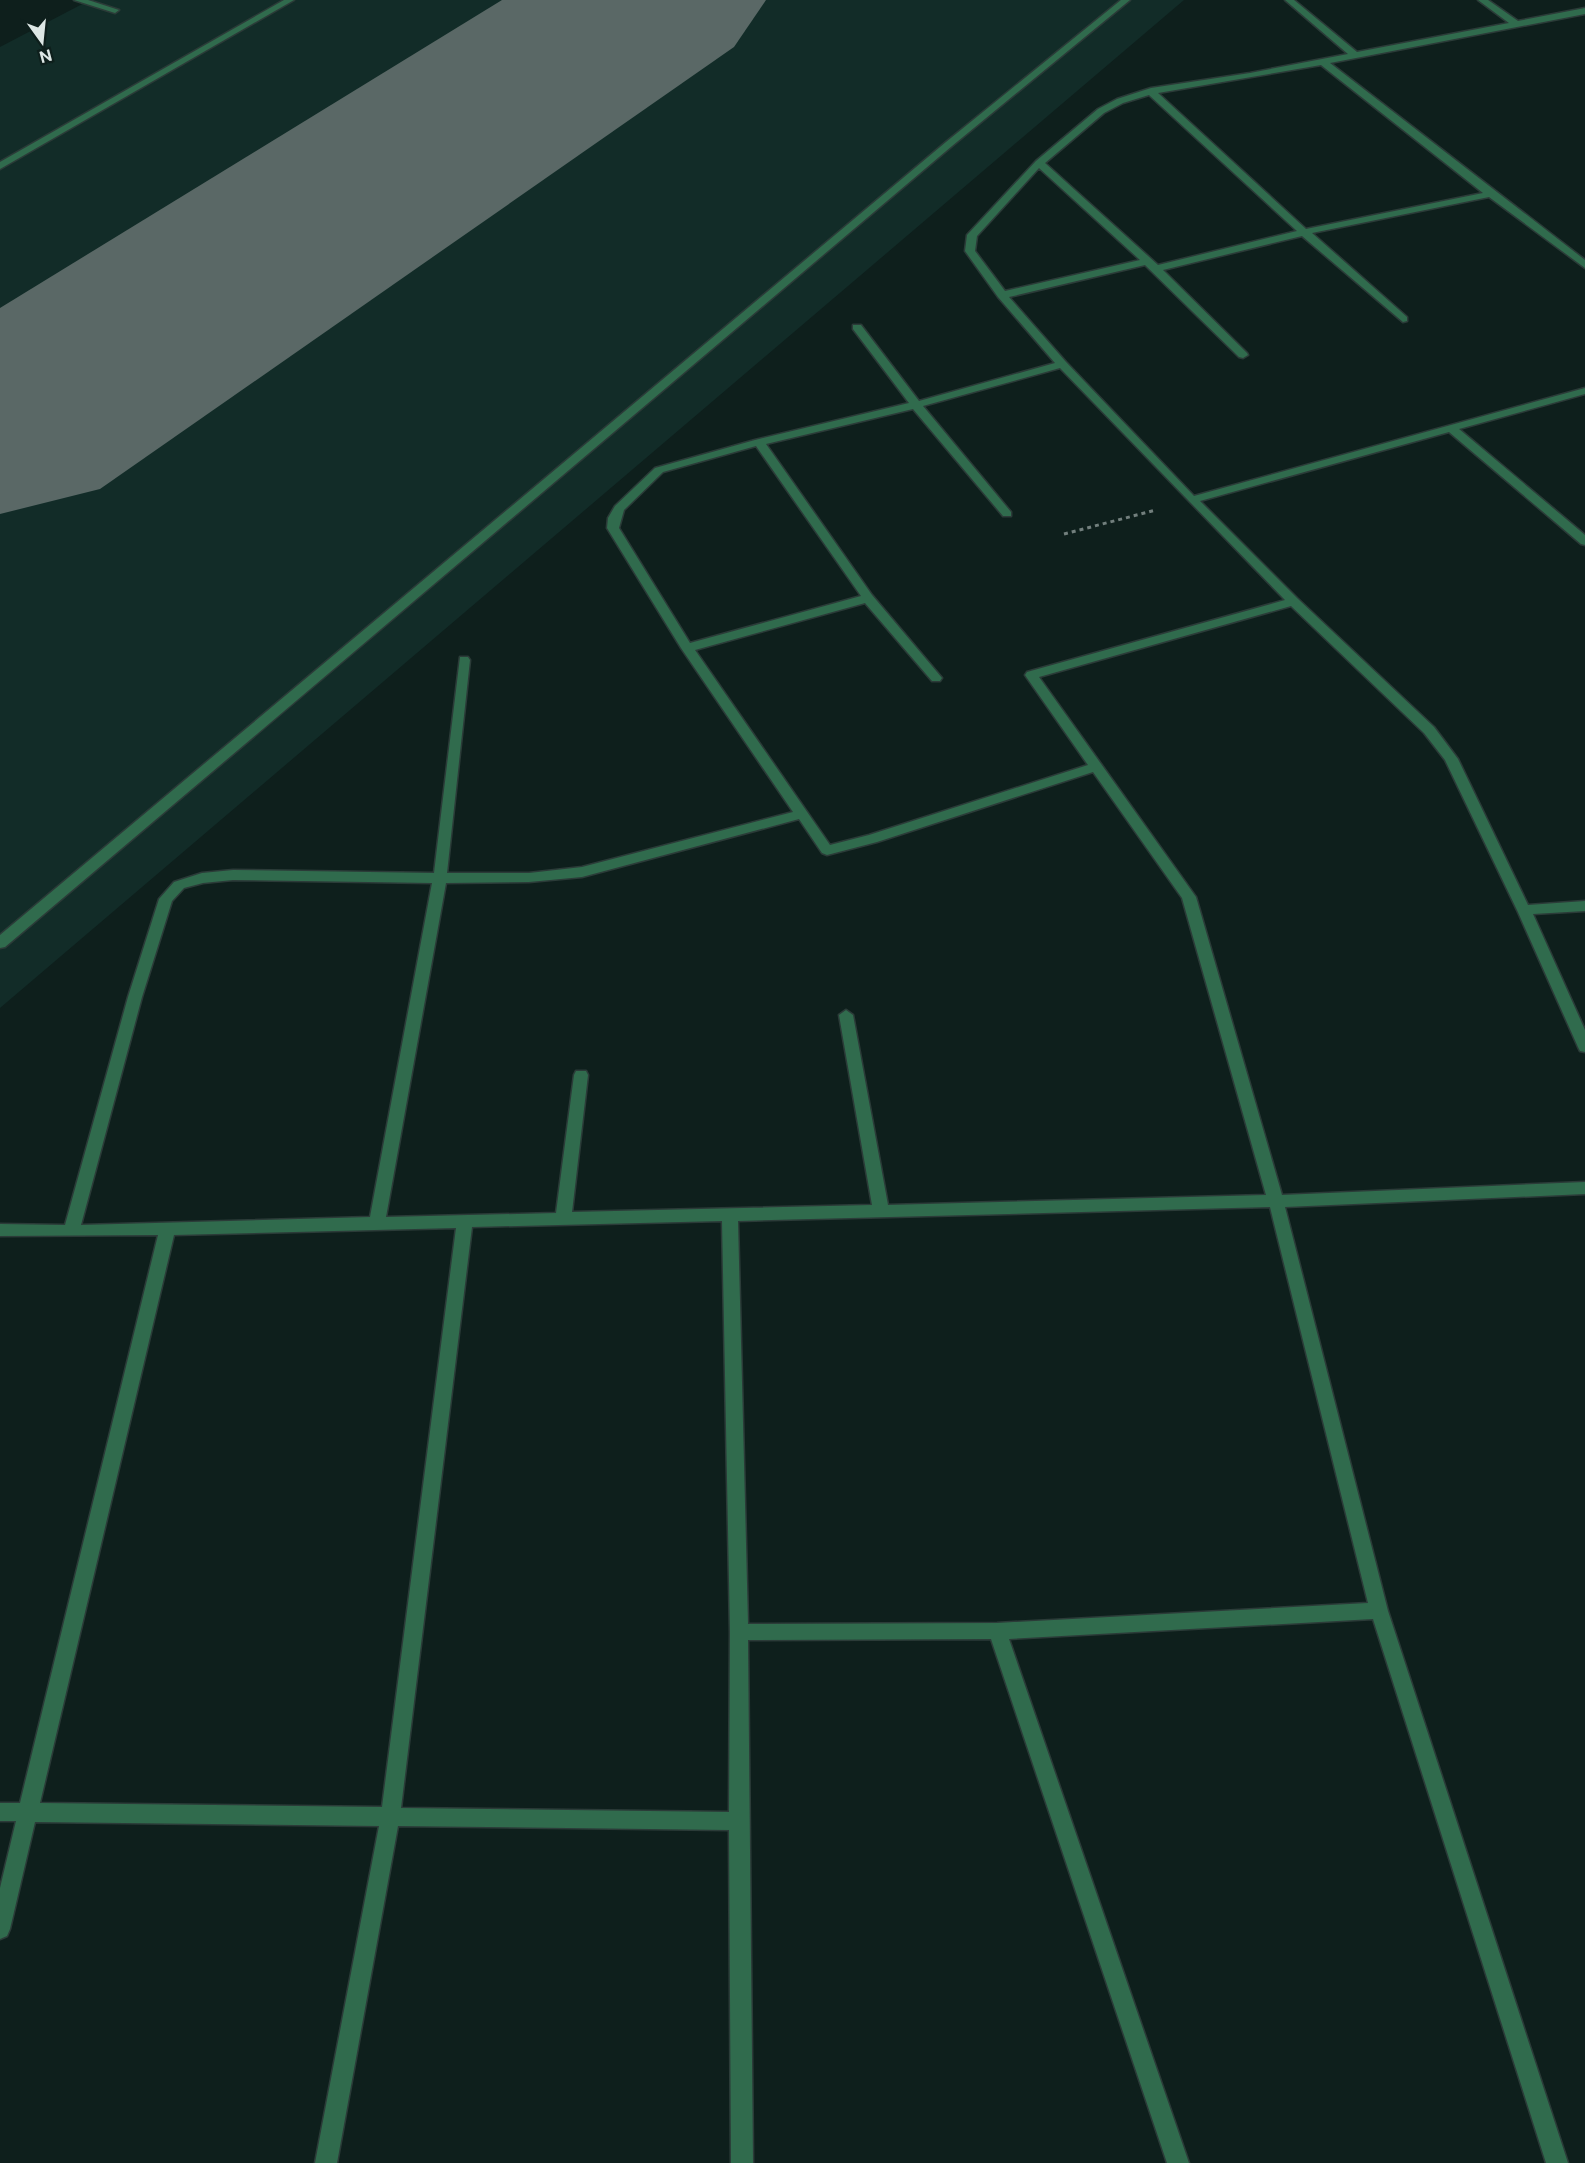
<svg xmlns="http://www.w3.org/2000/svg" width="1585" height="2163" viewBox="0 0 1585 2163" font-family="'Public Sans',sans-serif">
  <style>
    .built { fill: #122c28 }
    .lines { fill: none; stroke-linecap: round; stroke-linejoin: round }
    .runway { fill: #5a6866; fill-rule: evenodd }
    .service-casing { stroke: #2b3b38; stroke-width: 3 }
    .minor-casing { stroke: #2b3b38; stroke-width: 3 }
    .path { stroke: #727f7d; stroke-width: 3; stroke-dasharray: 4 4; stroke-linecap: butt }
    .service { fill: #306b4d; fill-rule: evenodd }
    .minor { fill: #306b4d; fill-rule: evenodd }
  </style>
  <rect width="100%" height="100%" fill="#0e1f1c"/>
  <path class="built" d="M90 0H1184L0 1008V47Z"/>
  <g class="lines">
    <path class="runway" d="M502 0H766L734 47 100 489 0 514V308Z"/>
    <g class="service-casing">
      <g id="service">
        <path d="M284 0H294L0 169V162Z"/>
        <path d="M1121 0H1130L952 146 5 947 0 948V935L946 142Z"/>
      </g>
    </g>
    <g class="minor-casing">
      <g id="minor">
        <path d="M74 0H88L119 10 115 13Z"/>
        <path d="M1285 0H1294L1357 52 1509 23 1478 0H1488L1518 21 1585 8V14L1330 63 1585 260V268L1489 197 1312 233 1407 317V321L1403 322 1302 236 1163 270 1247 353 1248 355 1243 358 1239 357 1145 265 1009 297 1066 362 1194 496 1585 388V394L1459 429 1585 535V545L1581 544 1449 432 1200 501 1297 598 1434 727 1458 759 1528 905 1585 901V911L1533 914 1585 1030V1052L1580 1051 1578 1047 1517 910 1445 760 1424 733 1291 606 1039 677 1196 897 1282 1195 1585 1182V1194L1285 1207 1388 1611 1568 2163H1546L1373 1619 1009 1639 1189 2163H1167L991 1639 748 1640 753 2163H731L729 1830 398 1826 337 2163H315L379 1826 35 1822 10 1929 7 1936 0 1939V1888L16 1821H0V1803H20L158 1235 0 1236V1224L65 1225 128 997 159 899 174 882 202 873 233 870 434 873 460 657H468L470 660 447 873H529L582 867 793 812 681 648 607 528 608 518 615 506 655 468 755 440 909 403 853 329V325H861L919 401 1055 363 998 297 965 251 967 235 1036 161 1098 109 1117 99 1151 88 1250 73 1348 54ZM1321 65 1483 193 1306 229 1158 93ZM1149 95 1297 231 1158 265 1045 163 1104 113 1123 103ZM1039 168 1140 260 1005 291 975 251 977 236ZM1060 368 1285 600 1027 672 1025 675 1027 678 1088 765 869 835 830 845 695 650 865 603 932 681H940L942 678 872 595 766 444 913 409 1003 516H1011V512L923 406ZM756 446 861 596 690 643 619 528 624 510 663 472ZM1093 772 1182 898 1266 1195 888 1205 853 1015 846 1010 839 1015 872 1205 572 1212 588 1075 586 1071H576L574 1075 556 1213 386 1217 446 883 529 882 582 877 799 819 822 853 827 855 877 842ZM233 880 432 883 370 1217 81 1225 142 997 172 901 184 888 203 883ZM1270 1207 1368 1603 997 1623 748 1624 738 1221ZM722 1221 730 1632 729 1812 401 1808 472 1227ZM456 1228 382 1807 40 1803 174 1235Z"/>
      </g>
    </g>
    <path class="path" d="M1064 534 1156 510"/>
    <use href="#service" class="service"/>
    <use href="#minor" class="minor"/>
  </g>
  <g transform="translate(42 42) rotate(165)" stroke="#0e1f1c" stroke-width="4.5" paint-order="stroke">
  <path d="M0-4.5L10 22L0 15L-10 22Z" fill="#dde7e5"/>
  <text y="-9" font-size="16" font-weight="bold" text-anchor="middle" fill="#dde7e5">N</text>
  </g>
</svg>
